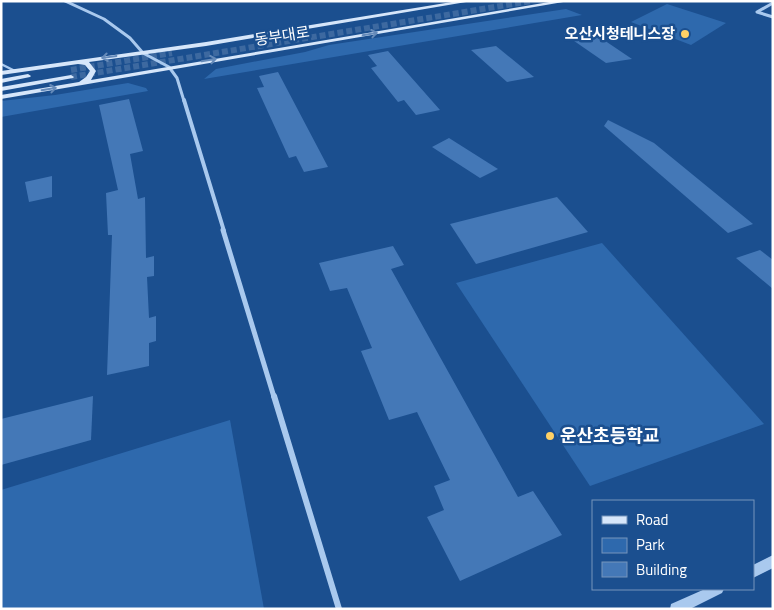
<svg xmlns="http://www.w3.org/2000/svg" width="774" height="610" viewBox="0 0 774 610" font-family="'Titillium Web','Noto Sans KR',sans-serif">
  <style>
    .green { fill: #2e69ad }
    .building { fill: #4478b7 }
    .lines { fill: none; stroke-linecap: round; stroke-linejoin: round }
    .secondary-tunnel { stroke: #3d69a0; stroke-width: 6; stroke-dasharray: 6 3; stroke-linecap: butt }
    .service { stroke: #a9c9ee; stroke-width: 2.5 }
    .minor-far3 { stroke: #a9c9ee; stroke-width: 3 }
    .minor-far2 { stroke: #a9c9ee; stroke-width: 4 }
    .minor-far1 { stroke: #a9c9ee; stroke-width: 5 }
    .minor { stroke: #a9c9ee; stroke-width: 6 }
    .tertiary { fill: #a9c9ee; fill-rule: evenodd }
    .secondary { fill: #d6e6fa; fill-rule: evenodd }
    .oneway { stroke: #668bba }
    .poi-dot { fill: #ffd166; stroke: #1b4f8f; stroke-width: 2 }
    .labels { text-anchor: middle; stroke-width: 5; stroke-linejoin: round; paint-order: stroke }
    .far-poi-label { font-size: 15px; font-weight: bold; fill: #fff; stroke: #1b4f8f; text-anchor: end }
    .far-street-label { font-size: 15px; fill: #fff; stroke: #1b4f8f }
    .poi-label { font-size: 18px; font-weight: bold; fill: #fff; stroke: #1b4f8f; text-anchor: start }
  </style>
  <rect width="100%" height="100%" fill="#1b4f8f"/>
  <g class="green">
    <path d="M667 4 726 23 691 45 631 22Z"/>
    <path d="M566 9 582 15 204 79 216 69 305 52 329 45Z"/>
    <path d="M128 83 146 88 148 91 1 117V101L55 95Z"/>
    <path d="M602 243 764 424 590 486 456 283Z"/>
    <path d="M230 420 264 609H1V490Z"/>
  </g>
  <g class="building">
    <path d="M589 30 632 59 606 63 564 34Z"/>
    <path d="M496 46 534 77 507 82 471 50Z"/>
    <path d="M388 51 440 110 416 115 404 100 398 102 371 68 377 66 368 55Z"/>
    <path d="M278 72 328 167 304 172 296 156 289 158 257 88 264 87 259 76Z"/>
    <path d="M129 99 143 151 130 154 138 199 145 197 146 258 154 256V276L147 277 149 318 156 316V341L149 343V366L107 375 112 235H108L106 193 118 190 99 105Z"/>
    <path d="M608 120 654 143 753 224 728 233 604 126Z"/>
    <path d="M449 138 498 169 480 178 432 147Z"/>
    <path d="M52 176V197L29 202 25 182Z"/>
    <path d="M557 197 588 232 476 264 450 224Z"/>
    <path d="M393 246 404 265 391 269 518 497 533 491 562 535 460 581 427 517 444 510 434 486 450 480 417 412 389 420 361 351 372 348 347 288 330 291 319 263Z"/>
    <path d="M760 250 773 260V289L736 258Z"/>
    <path d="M93 396 91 440 1 465V419Z"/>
  </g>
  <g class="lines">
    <g class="secondary-tunnel">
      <path d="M71 70 172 53"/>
      <path d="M71 77 531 1"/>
    </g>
    <path class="service" d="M1 64 15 71"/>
    <g class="minor-far3">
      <path d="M65 1 104 19 130 38 143 53 169 67 177 78 184 101"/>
      <path d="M773 3 757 12 773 17"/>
    </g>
    <path class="minor-far2" d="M184 100 224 231"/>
    <path class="minor-far1" d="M223 230 274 397"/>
    <path class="minor" d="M274 396 339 609"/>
    <g class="tertiary">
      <path d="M773 555V568L753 578V565Z"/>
      <path d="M705 589H724L722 593 690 609H670L671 604Z"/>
    </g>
    <g class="secondary">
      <path d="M458 1H472L206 46 89 62 96 71 91 80 555 1H569L1 99V95L79 82 86 77 90 71 85 65 78 64 1 75V71L206 42Z"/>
      <path d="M28 74 31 76 30 77 1 83V79Z"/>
      <path d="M71 75 74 77 73 78 1 91V87Z"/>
    </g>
  </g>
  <defs><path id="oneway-shaft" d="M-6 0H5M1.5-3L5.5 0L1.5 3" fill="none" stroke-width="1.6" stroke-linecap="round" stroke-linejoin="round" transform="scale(1.25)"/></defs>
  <g class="oneway">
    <use href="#oneway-shaft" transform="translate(370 34) rotate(-9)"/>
    <use href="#oneway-shaft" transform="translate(109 57) rotate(172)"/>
    <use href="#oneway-shaft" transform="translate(209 60) rotate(-10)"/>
    <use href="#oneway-shaft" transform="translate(49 89) rotate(-9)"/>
  </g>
  <g class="poi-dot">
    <circle cx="685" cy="34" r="5"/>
    <circle cx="550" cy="436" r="5"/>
  </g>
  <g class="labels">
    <g class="far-poi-label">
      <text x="675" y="39">오산시청테니스장</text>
    </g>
    <g class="far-street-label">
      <text transform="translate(282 36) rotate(-9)" y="5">동부대로</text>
    </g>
    <g class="poi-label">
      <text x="560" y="442">운산초등학교</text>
    </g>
  </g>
  <rect width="774" height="610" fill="none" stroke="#ffffff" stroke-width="5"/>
  <rect x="592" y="500" width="162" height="90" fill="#1b4f8f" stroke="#7695bc"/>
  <rect x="602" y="516" width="25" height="8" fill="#d6e6fa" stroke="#7695bc"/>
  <text x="636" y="525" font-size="15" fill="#ffffff">Road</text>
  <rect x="602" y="538" width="25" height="15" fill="#2e69ad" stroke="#7695bc"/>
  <text x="636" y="550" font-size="15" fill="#ffffff">Park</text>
  <rect x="602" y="562" width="25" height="15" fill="#4478b7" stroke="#7695bc"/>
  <text x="636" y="575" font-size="15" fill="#ffffff">Building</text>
</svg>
